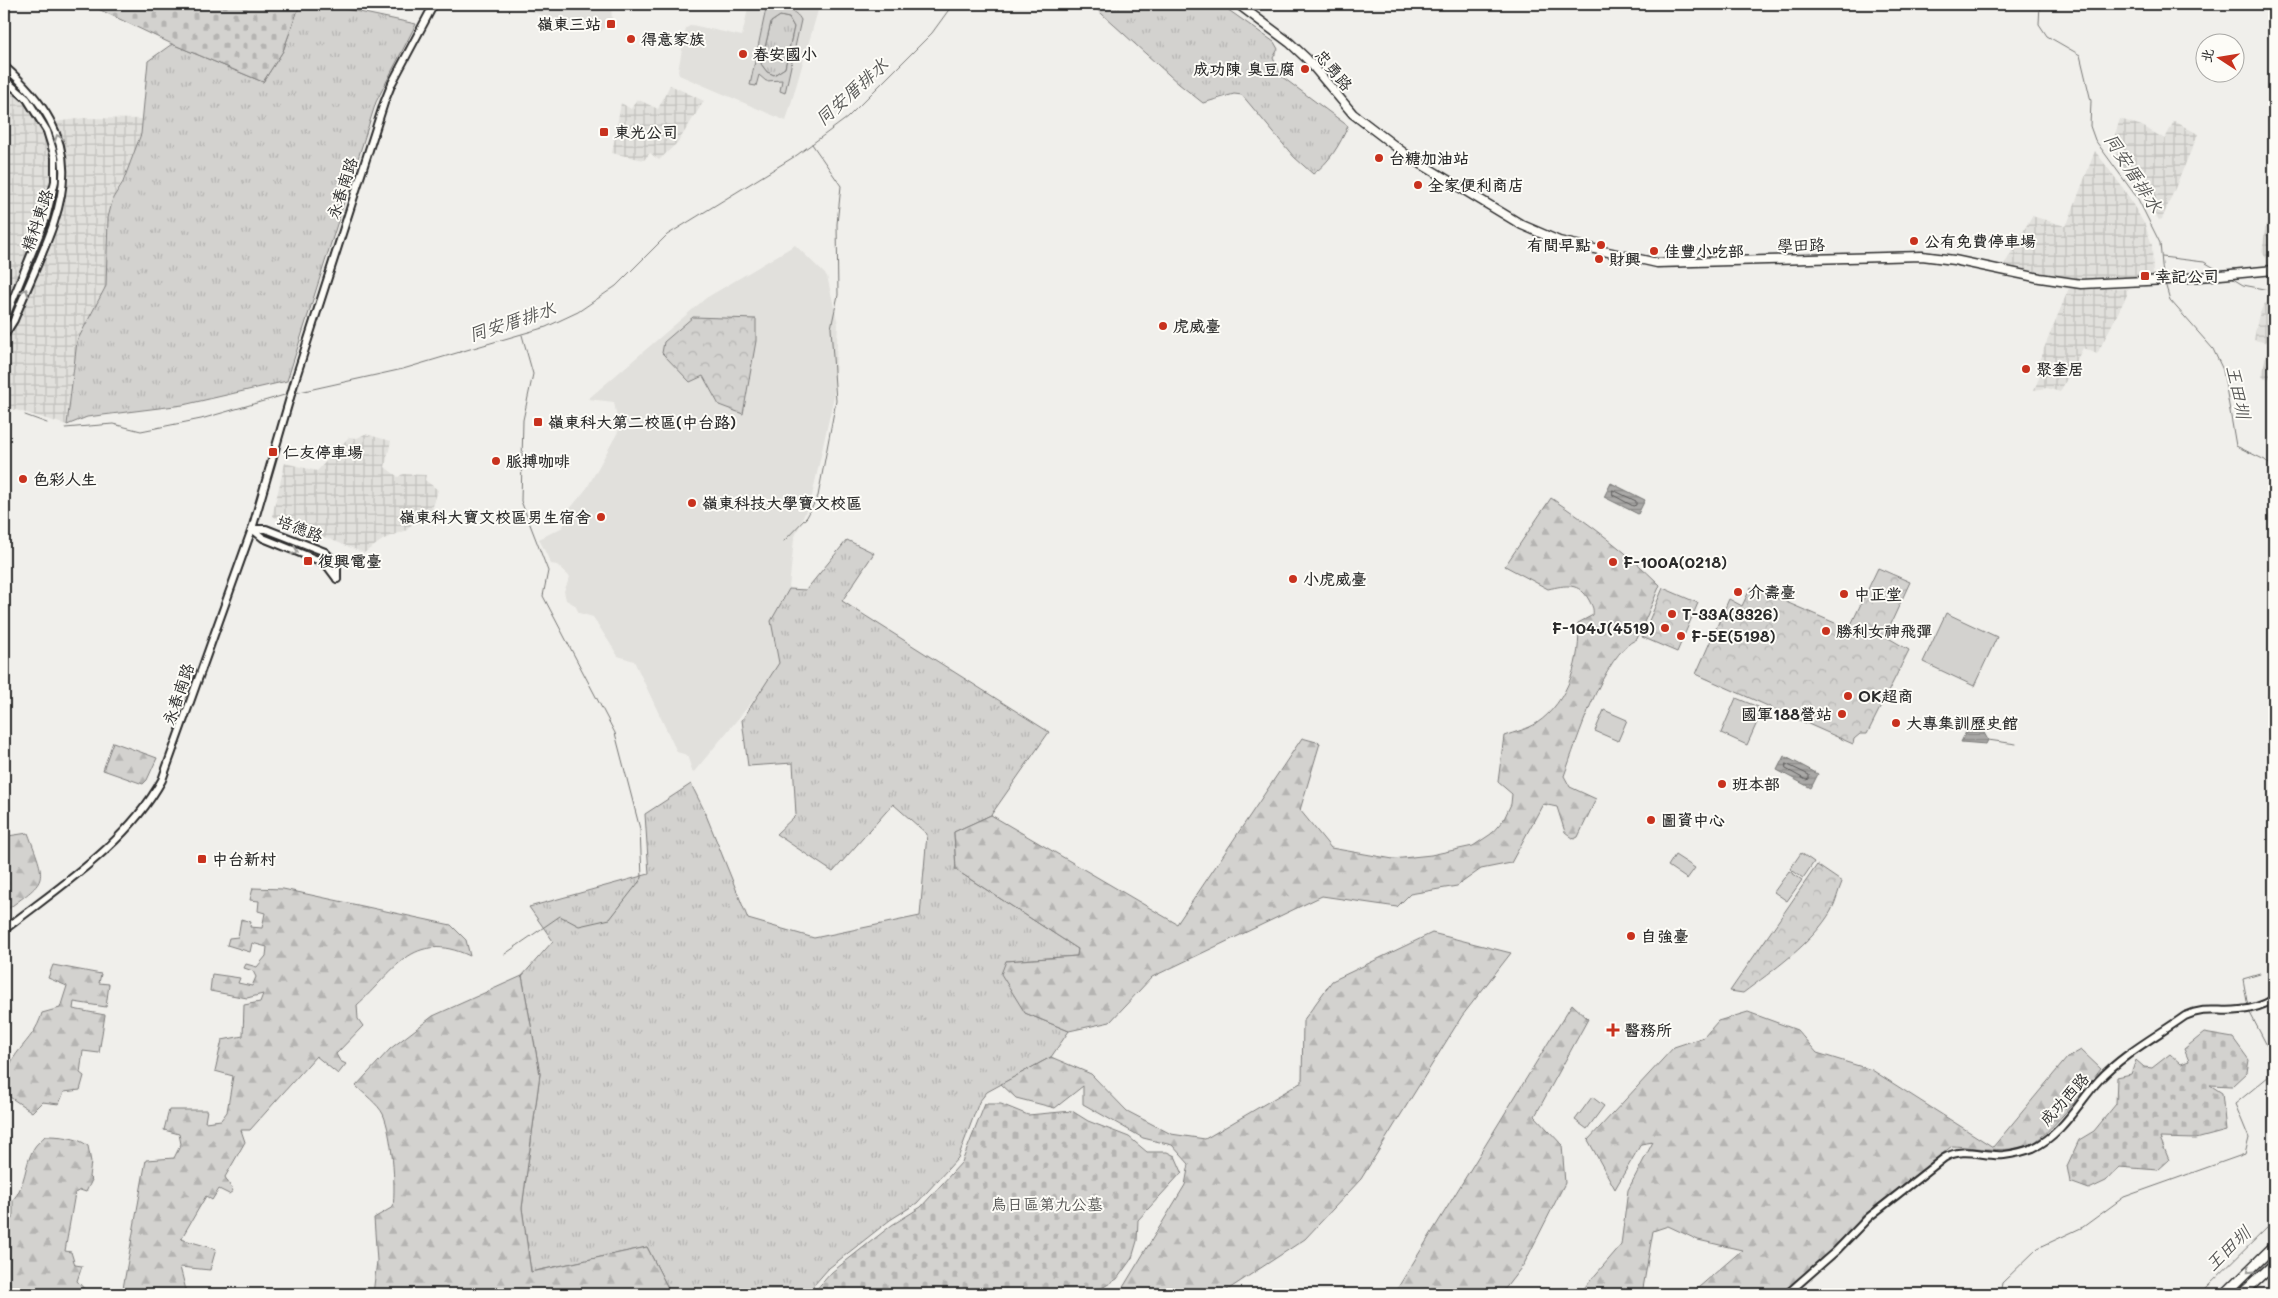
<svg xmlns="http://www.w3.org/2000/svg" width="2278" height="1298" viewBox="0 0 2278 1298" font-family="Mali,'LXGW WenKai TC',sans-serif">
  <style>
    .built { fill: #e1e0dc }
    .industrial { fill: url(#industrial-grid) }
    .grass { fill: url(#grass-tufts); stroke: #7f7e7d }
    .forest { fill: url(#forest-firs); stroke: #7f7e7d }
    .cemetery { fill: url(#cemetery-stones); stroke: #7f7e7d }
    .park { fill: url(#park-crowns); stroke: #7f7e7d }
    .pitch { fill: #d3d2cf; stroke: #7f7e7d; fill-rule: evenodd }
    .water { fill: url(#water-rules); stroke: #777775 }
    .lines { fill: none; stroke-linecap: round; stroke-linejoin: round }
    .shore { stroke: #5e5d5d; stroke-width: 1 }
    .stream { stroke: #777775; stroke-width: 1 }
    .minor-casing { stroke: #2b2b2b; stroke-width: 10 }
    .major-casing { stroke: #2b2b2b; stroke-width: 11 }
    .highway-casing { stroke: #2b2b2b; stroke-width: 12 }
    .minor { stroke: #fdfcf7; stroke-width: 6 }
    .major { stroke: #fdfcf7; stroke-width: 8 }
    .highway { stroke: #fdfcf7; stroke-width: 9 }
    .oneway { stroke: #9e9e9b }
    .poi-dot { fill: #c8321e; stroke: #fdfcf7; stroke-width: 2 }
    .labels { text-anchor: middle; stroke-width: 4; stroke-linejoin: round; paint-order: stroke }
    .poi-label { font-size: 16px; font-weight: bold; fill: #2b2b2b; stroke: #fdfcf7; text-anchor: start }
    .street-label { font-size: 16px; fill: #2b2b2b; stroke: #fdfcf7 }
    .park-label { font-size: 16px; fill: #555554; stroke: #fdfcf7 }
    .water-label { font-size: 18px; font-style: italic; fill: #575756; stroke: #fdfcf7 }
  </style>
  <defs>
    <pattern id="industrial-grid" width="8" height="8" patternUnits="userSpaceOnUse" patternTransform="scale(1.25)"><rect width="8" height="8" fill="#e1e0dc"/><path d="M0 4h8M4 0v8" fill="none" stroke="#c1c0bd"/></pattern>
    <pattern id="grass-tufts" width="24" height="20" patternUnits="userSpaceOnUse" patternTransform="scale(1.25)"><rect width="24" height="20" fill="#d3d2cf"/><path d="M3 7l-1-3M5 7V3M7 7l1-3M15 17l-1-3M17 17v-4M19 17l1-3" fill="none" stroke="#b5b4b2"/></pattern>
    <pattern id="forest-firs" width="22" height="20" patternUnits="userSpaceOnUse" patternTransform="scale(1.25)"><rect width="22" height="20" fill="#d3d2cf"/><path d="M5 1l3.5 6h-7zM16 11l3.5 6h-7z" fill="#b5b4b2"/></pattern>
    <pattern id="cemetery-stones" width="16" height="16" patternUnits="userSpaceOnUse" patternTransform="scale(1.25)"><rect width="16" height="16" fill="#d3d2cf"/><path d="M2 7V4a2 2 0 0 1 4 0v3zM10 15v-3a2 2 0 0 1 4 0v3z" fill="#b5b4b2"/></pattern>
    <pattern id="park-crowns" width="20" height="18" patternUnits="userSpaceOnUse" patternTransform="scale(1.25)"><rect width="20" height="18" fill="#d3d2cf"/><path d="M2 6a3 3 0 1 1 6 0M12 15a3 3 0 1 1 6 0" fill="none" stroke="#b5b4b2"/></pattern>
    <pattern id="water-rules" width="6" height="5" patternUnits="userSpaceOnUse" patternTransform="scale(1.25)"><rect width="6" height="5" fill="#aaa9a7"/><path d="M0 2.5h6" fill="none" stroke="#8b8a88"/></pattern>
  </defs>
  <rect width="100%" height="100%" fill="#f0efeb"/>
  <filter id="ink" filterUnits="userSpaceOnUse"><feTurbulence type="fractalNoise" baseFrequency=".02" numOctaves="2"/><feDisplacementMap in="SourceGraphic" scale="10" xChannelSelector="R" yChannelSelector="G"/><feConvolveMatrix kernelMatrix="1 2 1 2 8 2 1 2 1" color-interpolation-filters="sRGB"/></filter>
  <g filter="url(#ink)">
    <g class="built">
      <path d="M506 4H611L612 21 600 32Z"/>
      <path d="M749 4H805L819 7 786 121 679 75 678 71 686 28 692 25 742 36Z"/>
      <path d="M795 245 827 276 838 324 834 396 812 496 794 539 781 667 693 773 687 755 677 752 634 661 618 656 593 617 579 613 575 605 566 600 564 591 570 577 557 565 551 564 539 539 563 527 569 510 587 488 619 430 614 402 588 399 706 298Z"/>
    </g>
    <g class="industrial">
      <path d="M4 76 32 101 48 123 84 118 143 119 141 134 128 170 113 198 108 218 106 286 77 341 67 425 9 408 4 388Z"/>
      <path d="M670 85 704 101 678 142 659 160 650 153 644 160 612 153 621 103 631 109 637 99 658 109Z"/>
      <path d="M2120 119 2142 126 2165 139 2174 121 2198 134 2162 219 2159 220 2118 161 2113 141Z"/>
      <path d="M2095 151 2123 188 2145 225 2152 245 2153 277 2104 283 2013 270 2003 267 2032 216 2065 226 2068 222Z"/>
      <path d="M2274 169V268H2270L2266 267V258L2262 252Z"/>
      <path d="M2069 288 2127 289V295L2097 354 2083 348 2060 392 2047 388 2034 390 2044 366 2038 363Z"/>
      <path d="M2273 295H2274V379L2262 377 2268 343 2254 340 2258 318 2263 306Z"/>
      <path d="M365 434 391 441 385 467 398 477 403 474 426 475 425 480 438 490 430 516 424 523 412 524 407 530 384 539 364 553 272 516 285 463 317 471 349 437 357 438Z"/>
    </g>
    <g class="grass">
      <path d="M300 4H322L416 24 376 102 287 381 183 405 87 417 67 425 77 341 106 286 108 218 113 198 123 182 141 134 148 61 172 44 263 82 283 51Z"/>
      <path d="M1091 4H1220L1274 42 1278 49 1273 58 1281 76 1348 126C1340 144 1330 162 1313 174L1294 157 1242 95 1234 94 1203 103 1179 84Z"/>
      <path d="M780 16 789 18 794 27 785 68 774 75 767 72 761 64 771 22Z"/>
      <path d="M847 540 874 553 842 601 1049 732 991 815 954 832 956 870 1078 949 1077 956 1006 961 1025 1013 1069 1031 1051 1057 987 1092 979 1102 958 1158 917 1203 890 1220 829 1268 806 1294H671L647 1247 531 1272 522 1208 540 1074 522 976 553 941 529 907 649 874 645 814 691 784 704 810 748 919 814 938 920 916 927 834 893 804 833 872 776 834 796 815 793 763 748 766 742 720 779 663 771 621 789 589 806 590Z"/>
    </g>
    <g class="forest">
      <path d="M1551 498C1590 524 1627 552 1660 585L1637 639C1603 654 1577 741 1564 776L1570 787 1596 799 1578 837 1574 839 1565 832 1557 807 1543 804 1511 863 1481 869 1457 886 1410 894 1397 907 1322 896 1152 977 1110 1022 1069 1031 1025 1013 1001 974 1006 961 1077 956 1078 949 956 870 954 832 991 815 1177 924 1302 738 1320 743 1300 810 1331 848 1393 859 1431 855 1473 846 1491 834 1504 819 1511 804 1512 794 1498 782 1504 736C1515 732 1528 729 1537 723 1568 702 1582 658 1578 623L1593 615C1594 608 1592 606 1589 600 1579 582 1566 585 1548 589L1505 566Z"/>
      <path d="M113 742 157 758 147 780 143 784 103 770Z"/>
      <path d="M28 833C48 886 47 879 4 912V845L8 836Z"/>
      <path d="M253 888 283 889 451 925 466 940 470 956C412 929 394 972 357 1005L358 1019 363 1026 336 1054 340 1061 346 1064 338 1074 316 1056 250 1130H241L245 1142 225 1177 233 1191 229 1194 219 1189 212 1200 206 1196 181 1239 216 1249 210 1270 180 1267 187 1294H122L146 1160 174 1158 181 1144 179 1134 164 1130 169 1110H207L205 1122 221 1120 227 1112 233 1076 215 1071 222 1040 243 1036 244 1005 260 1002 263 994 247 998 210 991 212 974 240 978 238 983 252 986 256 977 253 971 244 968 246 964 257 967 266 956 267 947 252 943 250 952 227 945 229 938 238 937 241 919 251 922 250 927 262 928 265 913 258 911 259 901 250 900Z"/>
      <path d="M1432 933 1511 953 1462 1016 1361 1179 1305 1239 1221 1294H1119L1185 1185 1189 1164 1172 1145 1143 1138 1083 1104V1086L1055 1108 1016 1098 1001 1084 1051 1057 1091 1074 1127 1111 1171 1134 1205 1139 1302 1082 1303 1021 1332 981Z"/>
      <path d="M53 965 101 974 99 983 109 984 106 1007 74 1002 73 1009 105 1015 99 1053 83 1051 80 1073 84 1076 80 1090 64 1092 59 1104 42 1102 32 1112 4 1093C4 1051 33 1046 42 1013L60 1008 67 986 48 978Z"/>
      <path d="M522 976 540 1074 522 1208 531 1272 647 1247 671 1294H373L377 1261 374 1218 393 1207C396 1185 392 1134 383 1114 378 1104 364 1094 356 1086L390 1049 433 1016Z"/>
      <path d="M1572 1004 1588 1019 1535 1116 1562 1145 1565 1183 1524 1264 1501 1294H1394Z"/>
      <path d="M1748 1012 1797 1030 1817 1053 1872 1070 1993 1147 2067 1058 2081 1050 2101 1069C2089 1085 2045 1140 2029 1145 2005 1154 1978 1147 1952 1146L1862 1217 1831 1255 1784 1294H1691L1742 1250 1698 1240 1668 1226 1653 1231 1642 1294H1579L1621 1245 1628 1190 1653 1142 1641 1144 1615 1189 1588 1140 1674 1047 1704 1037 1718 1021Z"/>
      <path d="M45 1136C58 1136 78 1137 88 1146L91 1162 89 1177 92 1180 86 1192 80 1190 75 1193 65 1251 71 1252 75 1265 82 1266 77 1281 89 1294H4V1221L13 1219V1200C26 1185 24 1165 34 1148 36 1144 42 1140 45 1136Z"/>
    </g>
    <g class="cemetery">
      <path d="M88 4H300L283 51 263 82 172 44Z"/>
      <path d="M2204 1033 2233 1038 2249 1060 2247 1072 2232 1086 2210 1085 2222 1093 2226 1131 2196 1139 2160 1138 2169 1160 2158 1170 2119 1167 2106 1181 2089 1189 2070 1182 2067 1166 2079 1140 2094 1131 2116 1104 2117 1077 2131 1074 2136 1060 2144 1067 2152 1068 2170 1054 2181 1064 2189 1061 2184 1049Z"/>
      <path d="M985 1104H1001L1028 1115 1072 1111 1088 1121 1129 1137 1147 1152H1167L1175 1156 1182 1172 1138 1220 1137 1241 1132 1258 1117 1279 1092 1294H812L832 1272 892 1225 921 1207 962 1162Z"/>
    </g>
    <g class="park">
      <path d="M693 317 756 319V341L743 414 719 405 703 376 690 382 662 353 664 342Z"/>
      <path d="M1878 568 1910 582 1885 636 1909 650 1867 734H1860L1854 739 1853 744 1696 674 1729 599 1742 606 1751 587 1849 629Z"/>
      <path d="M1663 588 1698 603 1677 652 1642 637Z"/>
      <path d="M1817 865 1842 882C1838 891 1836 902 1831 911 1813 943 1772 971 1743 993L1730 991Z"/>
    </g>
    <g class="pitch">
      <path d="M767 4H775L773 11C783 6 796 10 801 20L785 93 780 91 782 80 766 81 759 75 756 86 750 85ZM780 16 789 18 794 27 785 68 774 75 767 72 761 64 771 22Z"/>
      <path d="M1946 613 1997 637 1974 686 1923 662Z"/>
      <path d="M1736 698 1763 709 1747 745 1721 733Z"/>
      <path d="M1604 710 1627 720 1618 741 1595 731Z"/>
      <path d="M1801 853 1814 862 1803 878 1790 869Z"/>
      <path d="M1675 855 1695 868 1687 879 1668 866Z"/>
      <path d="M1789 871 1802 880 1787 901 1774 892Z"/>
      <path d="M1592 1097 1604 1106 1587 1129 1575 1120Z"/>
    </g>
    <g class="water">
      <path d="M1611 483 1645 500 1638 514 1604 497Z"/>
      <path d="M1983 731 1988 740 1986 744 1961 742 1966 732Z"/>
      <path d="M1784 756 1818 774 1811 788 1777 770Z"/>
    </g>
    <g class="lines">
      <g class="shore">
        <path d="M1613 490 1636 501V505L1633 506 1613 495Z"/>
        <path d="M1786 764 1809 775V779L1806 780 1786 769Z"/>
      </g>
      <g class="stream">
        <path d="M2040 4 2039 24 2047 36 2080 55 2091 101 2090 126 2095 140 2138 199 2160 243 2163 276"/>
        <path d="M2162 257 2204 262 2220 271"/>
        <path d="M2230 277 2243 285 2274 291"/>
        <path d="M2165 283 2170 300 2213 349 2223 370 2236 446 2265 460 2274 469"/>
        <path d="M295 393 403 369 470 349 546 327 578 312 616 286 667 235 797 155 847 118 932 33 953 4"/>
        <path d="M25 415 47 423"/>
        <path d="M65 428 113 424 141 431 201 419 288 394"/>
        <path d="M784 541 807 517 818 496 836 401 831 328 838 295 837 224 841 186 812 144"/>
        <path d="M1988 740 2016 744"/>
        <path d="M505 954 560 916 579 926 610 919 642 878 640 829 615 733 543 596 548 571 521 501 523 420 533 374 522 335"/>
        <path d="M2248 1007 2243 979 2260 974"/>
        <path d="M2249 1011 2274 1059"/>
        <path d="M2000 1294 2002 1283 2038 1248 2083 1227 2124 1197 2245 1154 2249 1138 2235 1104 2274 1072"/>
        <path d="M2200 1294 2274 1221"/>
      </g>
      <g class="minor-casing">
        <g id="minor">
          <path d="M4 66C105 154 55 217 14 320L4 336"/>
          <path d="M4 79 27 99 47 131 55 157V181L46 218 4 321"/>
          <path d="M252 529H266L325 552 337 564V579"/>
          <path d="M252 529 263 538 325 563 337 579"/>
          <path d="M4 930C60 886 127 844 162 780L252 529 296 377 384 103 392 83 434 4"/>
          <path d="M1787 1294 1836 1251 1869 1217 1944 1158C1964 1146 1983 1157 2004 1155 2012 1154 2025 1151 2033 1148 2062 1135 2079 1102 2099 1080 2123 1054 2157 1036 2185 1016 2206 1006 2220 1013 2240 1010 2252 1009 2264 1005 2274 999"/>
        </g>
      </g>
      <g class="major-casing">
        <path id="major" d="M1238 4 1290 43 1307 59 1353 114 1408 156 1522 225 1559 241 1657 263 1922 256 1954 260 2040 278 2081 284 2167 280 2274 270"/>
      </g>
      <g class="highway-casing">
        <g id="highway">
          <path d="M2225 1294 2274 1246"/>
          <path d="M2242 1294 2274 1264"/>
        </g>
      </g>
      <use href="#minor" class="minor"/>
      <use href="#major" class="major"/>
      <use href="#highway" class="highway"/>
    </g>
    <defs><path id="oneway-chevron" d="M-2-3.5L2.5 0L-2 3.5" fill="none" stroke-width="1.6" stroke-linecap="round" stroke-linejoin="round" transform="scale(1.25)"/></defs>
    <g class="oneway">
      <use href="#oneway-chevron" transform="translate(58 138) rotate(-111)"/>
      <use href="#oneway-chevron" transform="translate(25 292) rotate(-68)"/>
      <use href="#oneway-chevron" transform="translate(295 551) rotate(22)"/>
      <use href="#oneway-chevron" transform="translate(2250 1270) rotate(136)"/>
    </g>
  </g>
  <g class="poi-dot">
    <rect x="606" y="19" width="10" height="10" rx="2.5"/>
    <circle cx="631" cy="39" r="5"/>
    <circle cx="743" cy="54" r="5"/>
    <circle cx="1305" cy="69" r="5"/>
    <rect x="599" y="127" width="10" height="10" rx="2.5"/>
    <circle cx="1379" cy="158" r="5"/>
    <circle cx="1418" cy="185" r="5"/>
    <circle cx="1914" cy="241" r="5"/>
    <circle cx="1601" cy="245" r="5"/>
    <circle cx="1654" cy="251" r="5"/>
    <circle cx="1599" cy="259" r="5"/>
    <rect x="2140" y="271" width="10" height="10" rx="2.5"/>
    <circle cx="1163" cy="326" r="5"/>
    <circle cx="2026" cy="369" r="5"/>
    <rect x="533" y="417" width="10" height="10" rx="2.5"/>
    <rect x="268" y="447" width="10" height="10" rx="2.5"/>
    <circle cx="496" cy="461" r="5"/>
    <circle cx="23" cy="479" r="5"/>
    <circle cx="692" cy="503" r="5"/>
    <circle cx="601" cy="517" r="5"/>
    <rect x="303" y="556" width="10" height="10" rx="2.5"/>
    <circle cx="1613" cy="562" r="5"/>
    <circle cx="1293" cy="579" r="5"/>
    <circle cx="1738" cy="592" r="5"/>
    <circle cx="1844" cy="594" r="5"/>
    <circle cx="1672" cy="614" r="5"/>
    <circle cx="1665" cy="628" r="5"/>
    <circle cx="1826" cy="631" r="5"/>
    <circle cx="1681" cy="636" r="5"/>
    <circle cx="1848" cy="696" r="5"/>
    <circle cx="1842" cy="714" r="5"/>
    <circle cx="1896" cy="723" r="5"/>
    <circle cx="1722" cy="784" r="5"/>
    <circle cx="1651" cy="820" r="5"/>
    <rect x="197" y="854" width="10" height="10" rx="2.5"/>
    <circle cx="1631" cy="936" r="5"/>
    <path d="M1610.5 1022.5h5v5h5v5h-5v5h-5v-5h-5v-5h5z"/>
  </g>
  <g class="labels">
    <g class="poi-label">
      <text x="601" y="30" text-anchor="end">嶺東三站</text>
      <text x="641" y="45">得意家族</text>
      <text x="753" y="60">春安國小</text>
      <text x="1295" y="75" text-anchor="end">成功陳 臭豆腐</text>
      <text x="614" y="138">東光公司</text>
      <text x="1389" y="164">台糖加油站</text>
      <text x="1428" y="191">全家便利商店</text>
      <text x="1924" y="247">公有免費停車場</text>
      <text x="1591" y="251" text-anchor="end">有間早點</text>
      <text x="1664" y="257">佳豐小吃部</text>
      <text x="1609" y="265">財興</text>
      <text x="2155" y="282">幸記公司</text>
      <text x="1173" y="332">虎威臺</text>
      <text x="2036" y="375">聚奎居</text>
      <text x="548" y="428">嶺東科大第二校區(中台路)</text>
      <text x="283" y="458">仁友停車場</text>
      <text x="506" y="467">脈搏咖啡</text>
      <text x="33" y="485">色彩人生</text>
      <text x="702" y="509">嶺東科技大學寶文校區</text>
      <text x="591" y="523" text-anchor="end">嶺東科大寶文校區男生宿舍</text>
      <text x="318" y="567">復興電臺</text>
      <text x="1623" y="568">F-100A(0218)</text>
      <text x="1303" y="585">小虎威臺</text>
      <text x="1748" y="598">介壽臺</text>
      <text x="1854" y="600">中正堂</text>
      <text x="1682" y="620">T-33A(3326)</text>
      <text x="1655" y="634" text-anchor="end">F-104J(4519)</text>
      <text x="1836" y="637">勝利女神飛彈</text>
      <text x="1691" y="642">F-5E(5198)</text>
      <text x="1858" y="702">OK超商</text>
      <text x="1832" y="720" text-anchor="end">國軍188營站</text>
      <text x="1906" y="729">大專集訓歷史館</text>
      <text x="1732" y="790">班本部</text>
      <text x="1661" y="826">圖資中心</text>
      <text x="212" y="865">中台新村</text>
      <text x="1641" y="942">自強臺</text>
      <text x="1624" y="1036">醫務所</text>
    </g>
    <g class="street-label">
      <text transform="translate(1334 70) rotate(50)" y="6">忠勇路</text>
      <text transform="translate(342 188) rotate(-72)" y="6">永春南路</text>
      <text transform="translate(37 220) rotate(-71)" y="6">精科東路</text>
      <text transform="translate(1801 245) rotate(-2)" y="6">學田路</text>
      <text transform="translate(300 528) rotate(21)" y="6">培德路</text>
      <text transform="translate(178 694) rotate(-71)" y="6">永春南路</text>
      <text transform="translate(2064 1099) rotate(-48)" y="6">成功西路</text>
    </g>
    <g class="park-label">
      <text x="1047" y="1210">烏日區第九公墓</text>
    </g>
    <g class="water-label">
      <text transform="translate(852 92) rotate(-42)" y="6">同安厝排水</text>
      <text transform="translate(2133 173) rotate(57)" y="6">同安厝排水</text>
      <text transform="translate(512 322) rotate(-18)" y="6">同安厝排水</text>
      <text transform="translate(2238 392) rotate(78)" y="6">王田圳</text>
      <text transform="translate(2228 1249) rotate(-44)" y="6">王田圳</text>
    </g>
  </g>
  <rect width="2278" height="1298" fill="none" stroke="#fdfcf7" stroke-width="20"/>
  <rect x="10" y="10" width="2258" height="1278" fill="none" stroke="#2b2b2b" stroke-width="2" filter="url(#ink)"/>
  <g transform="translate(2220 58) rotate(282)"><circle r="24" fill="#fdfcf7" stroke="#a9a8a5"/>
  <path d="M0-4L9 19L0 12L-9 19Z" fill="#c8321e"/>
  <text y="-8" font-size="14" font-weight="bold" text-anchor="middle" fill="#2b2b2b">北</text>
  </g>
</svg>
